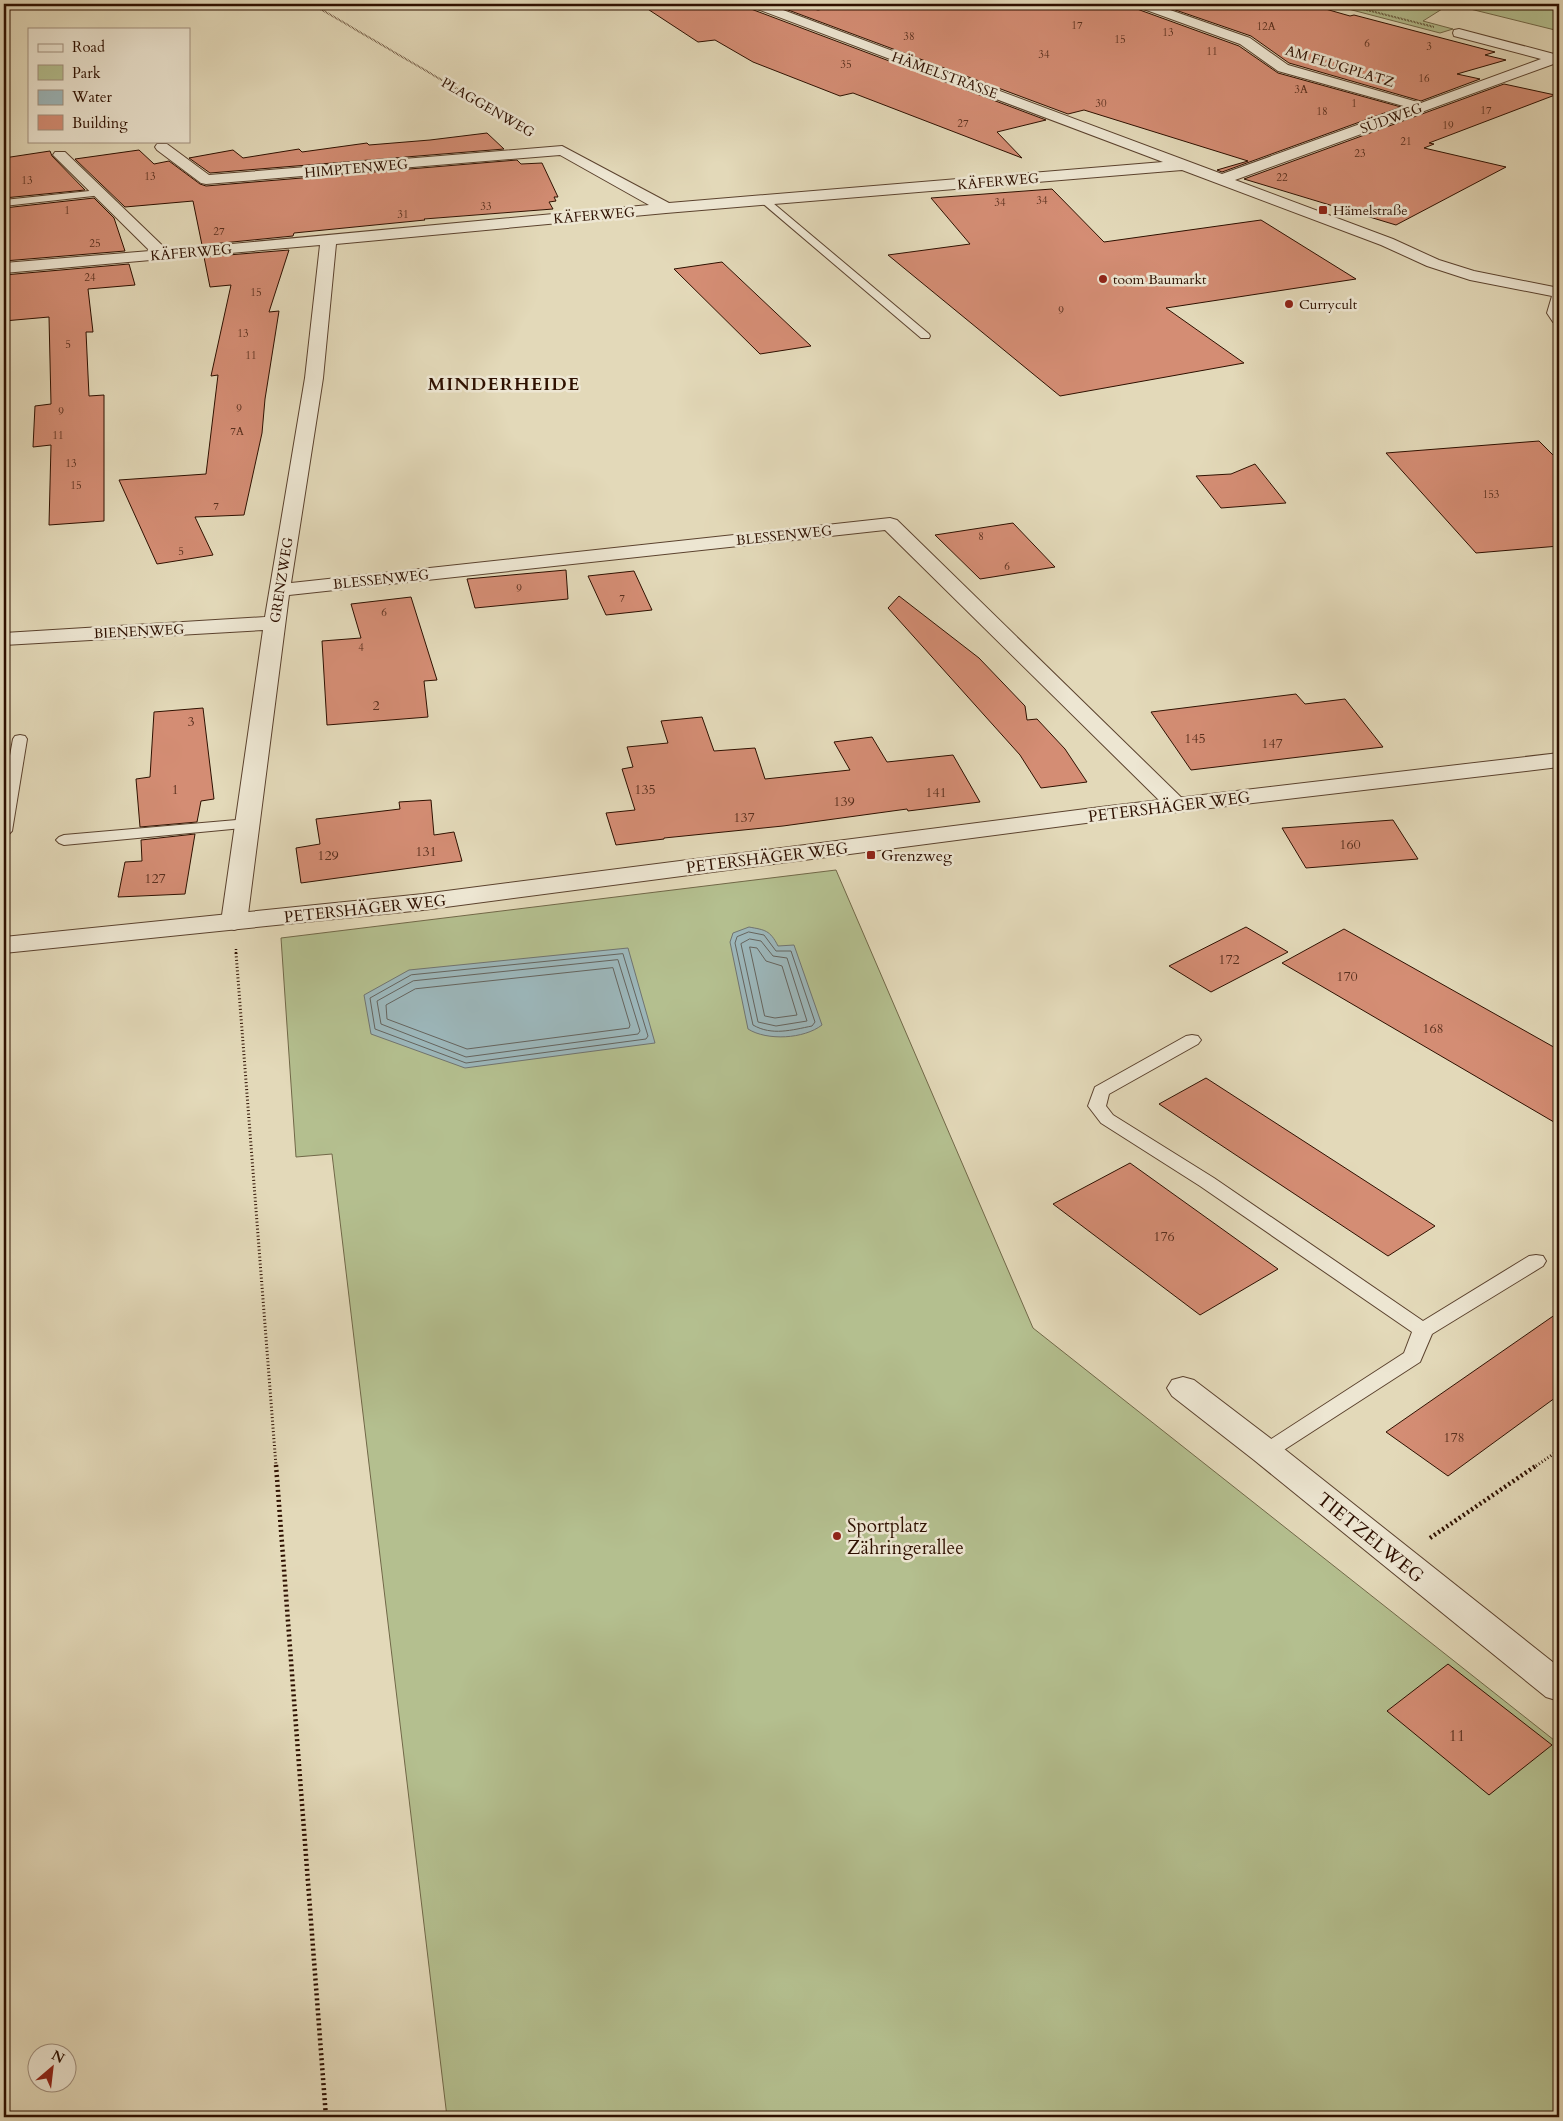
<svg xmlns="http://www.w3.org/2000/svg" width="1563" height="2121" viewBox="0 0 1563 2121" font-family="Cardo,serif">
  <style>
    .green { fill: #b4bf8f; stroke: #716848 }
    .water { fill: #9cb7bb; stroke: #707470 }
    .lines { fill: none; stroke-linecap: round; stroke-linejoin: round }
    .shore { stroke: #65645e; stroke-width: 1 }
    .building { fill: #d48d74; stroke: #2e1000 }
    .service-casing { stroke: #5b422e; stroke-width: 2 }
    .minor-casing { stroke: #5b422e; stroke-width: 2 }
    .tertiary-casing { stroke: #5b422e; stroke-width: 2 }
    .path-far3 { stroke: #2e1000; stroke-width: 2; stroke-dasharray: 0.5 1; stroke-linecap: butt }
    .path-far2 { stroke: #2e1000; stroke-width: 2.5; stroke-dasharray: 1 2; stroke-linecap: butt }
    .path-far1 { stroke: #2e1000; stroke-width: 3; stroke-dasharray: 1 2.5; stroke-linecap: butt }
    .path { stroke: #2e1000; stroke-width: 4.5; stroke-dasharray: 2 3; stroke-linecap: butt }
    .service { fill: #ede6d2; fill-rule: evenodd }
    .minor { fill: #ede6d2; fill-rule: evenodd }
    .tertiary { fill: #ede6d2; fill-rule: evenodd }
    .poi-dot { fill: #8f2418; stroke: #ede6d2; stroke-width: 2 }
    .labels { text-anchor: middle; stroke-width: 5; stroke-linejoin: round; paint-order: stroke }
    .far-number-label { font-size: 11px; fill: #582f1d }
    .far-street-label { font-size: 14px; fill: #2e1000; stroke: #ede6d2 }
    .far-poi-label { font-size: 14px; fill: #2e1000; stroke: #ede6d2; text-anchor: start }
    .number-label { font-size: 14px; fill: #582f1d }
    .street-label { font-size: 16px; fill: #2e1000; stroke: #ede6d2 }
    .poi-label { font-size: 16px; fill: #2e1000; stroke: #ede6d2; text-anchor: start }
    .near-number-label { font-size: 16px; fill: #582f1d }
    .far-district-label { font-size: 18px; font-weight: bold; letter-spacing: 1px; fill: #2e1000; stroke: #ede6d2 }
    .near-poi-label { font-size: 19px; fill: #2e1000; stroke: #ede6d2; text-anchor: start }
    .near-street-label { font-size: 19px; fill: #2e1000; stroke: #ede6d2 }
  </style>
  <rect width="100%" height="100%" fill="#e3d9b9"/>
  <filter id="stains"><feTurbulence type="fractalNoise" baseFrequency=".004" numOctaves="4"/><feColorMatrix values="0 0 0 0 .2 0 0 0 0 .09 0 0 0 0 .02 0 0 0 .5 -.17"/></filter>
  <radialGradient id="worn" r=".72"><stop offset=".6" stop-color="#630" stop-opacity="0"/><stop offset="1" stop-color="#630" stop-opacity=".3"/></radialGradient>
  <g class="green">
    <path d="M1329 4H1559V31L1450 4 1423 21 1453 29 1440 33Z"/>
    <path d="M836 870 1033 1328 1559 1744V2117H447L332 1154 296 1157 281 938Z"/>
  </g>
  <g class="water">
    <path d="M749 927C765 930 770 930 778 946L794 945 822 1025C804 1039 767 1041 748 1029L730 942 733 933Z"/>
    <path d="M628 948 655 1043 465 1068 371 1034 364 995 409 970Z"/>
  </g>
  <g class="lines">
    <g class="shore">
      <path d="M749 932 764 935 776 951H791L815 1022 812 1026C792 1030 772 1036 753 1025L735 943 737 937Z"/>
      <path d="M750 939 761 941 773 956 787 958 807 1021 776 1026 758 1022 741 944Z"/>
      <path d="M750 947 757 948 766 961 782 966 797 1015 775 1018 765 1016Z"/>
      <path d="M623 954 648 1036 646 1039 466 1063 375 1029 370 998 411 975Z"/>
      <path d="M618 960 640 1031 638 1034 466 1057 381 1024 377 1001 413 981Z"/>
      <path d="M613 968 630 1025 629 1028 467 1049 387 1019 386 1005 415 989Z"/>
    </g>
  </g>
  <g class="building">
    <path d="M640 4H748L751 9 1046 120 997 132 1022 158 853 93 840 96 753 62 715 40 698 42Z"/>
    <path d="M772 4H792L818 10 849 4H894L899 6 906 4H1134L1137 9 1239 46 1278 73 1401 107 1222 172 1217 170 1248 161 1084 110 1068 114Z"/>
    <path d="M1158 4H1322V8L1350 16 1354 15 1495 52 1485 55 1506 60 1457 74 1480 79 1421 101 1289 63 1251 36Z"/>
    <path d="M1504 84 1555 95 1429 143 1434 144 1424 148 1506 167 1396 225 1244 179Z"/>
    <path d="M487 133 504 149 210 173 189 158 233 150 243 158 299 149 302 152 367 143 369 145 430 140Z"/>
    <path d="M139 150 154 164 169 161 200 184 206 186 517 160 521 164 542 163 558 197H554L556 201 549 202 553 209 424 219 425 220 294 233 293 236 202 245 193 201 125 207 75 159Z"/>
    <path d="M50 151 52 156 85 190 4 198V158Z"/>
    <path d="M1052 189 1104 242 1261 220 1356 279 1166 308 1244 363 1060 396 888 255 970 244 931 198Z"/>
    <path d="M94 198 114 218 125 251 4 261V208Z"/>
    <path d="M289 250 269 312 279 311 265 399 262 433 244 515 195 517 213 555 157 564 119 480 206 474 218 375 211 376 231 285 210 287 204 257Z"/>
    <path d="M722 262 811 346 760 354 674 269Z"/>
    <path d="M129 264 135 285 88 289 93 332H86L89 396 104 395V521L49 525 51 445 33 447 35 406 51 404 49 317 4 321V275Z"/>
    <path d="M1539 441 1559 461V546L1476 553 1386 453Z"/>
    <path d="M1255 464 1286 503 1221 508 1196 476 1231 474Z"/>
    <path d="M1013 523 1055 567 980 579 935 535Z"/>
    <path d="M566 570 568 599 475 608 467 579Z"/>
    <path d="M634 571 652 610 606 615 588 576Z"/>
    <path d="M899 596 979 658 1025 706 1027 720 1037 719 1065 749 1087 782 1041 788 1020 755 888 608Z"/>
    <path d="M411 597 437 680 424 681 428 717 327 725 322 641 361 638 351 604Z"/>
    <path d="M1296 694 1305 704 1345 699 1383 747 1191 770 1151 712Z"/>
    <path d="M203 708 214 799 201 801 197 822 140 827 136 779 150 777 154 712Z"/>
    <path d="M702 717 714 751 755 748 765 779 850 770 834 742 872 737 887 762 953 755 980 802 908 811 907 809 783 826 664 838V839L616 845 606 813 635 810 622 769 633 767 627 747 668 743 661 721Z"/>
    <path d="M431 800 434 835 454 832 462 861 301 883 296 848 320 844 316 819 400 809 399 802Z"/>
    <path d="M1393 820 1418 859 1306 868 1282 828Z"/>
    <path d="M195 834 185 894 118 897 125 862 142 861 141 840Z"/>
    <path d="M1246 927 1288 952 1211 992 1169 966Z"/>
    <path d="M1344 929 1559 1050V1125L1282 963Z"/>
    <path d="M1206 1078 1435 1226 1388 1256 1159 1104Z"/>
    <path d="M1130 1163 1278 1269 1200 1315 1053 1204Z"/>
    <path d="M1559 1312V1395L1448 1476 1386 1432Z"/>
    <path d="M1448 1664 1552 1745 1489 1795 1387 1711Z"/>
  </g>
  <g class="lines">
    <g class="service-casing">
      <g id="service">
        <path d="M99 190 102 191V195L4 206V200Z"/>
        <path d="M764 197 767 198 929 334 930 336 929 338H921L761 202V198Z"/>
        <path d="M20 735 25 736 27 739 12 831 9 834 4 836V789L13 739 15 736Z"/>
        <path d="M248 819 253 821 256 824 253 827 64 845 59 843 56 840 59 837 64 835Z"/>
        <path d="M1192 1035 1198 1036 1201 1040 1198 1044 1109 1094 1106 1106 1113 1115 1214 1178 1423 1321 1529 1256 1536 1255 1543 1256 1546 1261 1543 1266 1432 1334 1420 1362 1273 1457 1266 1460 1259 1457 1255 1452 1259 1447 1404 1353 1412 1332 1200 1186 1101 1123 1088 1106 1095 1087 1186 1036Z"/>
      </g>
    </g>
    <g class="minor-casing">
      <g id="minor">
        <path d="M750 4H767L1222 174 1407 107 1278 71 1240 44 1138 7 1136 4H1153L1250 38 1288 65 1421 103 1541 59 1454 36 1453 33 1454 30 1459 29 1554 54 1559 53V62L1235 180 1393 239 1439 260 1474 271 1559 288V323L1553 322 1547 313 1552 296 1470 280 1427 266 1381 245 1182 170 666 213 336 244 323 378 291 583 890 518 897 520 1189 805 1185 810 1177 812 1169 810 885 530 289 595 247 922 243 927 234 930 225 927 221 922 263 630 4 645V633L265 617 305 378 320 245 4 273V263L150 251 53 155 55 152H65L167 250 649 205 560 155 206 184 201 183 157 150 155 147 157 144H167L209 175 562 146 669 203 1163 162 752 7Z"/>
        <path d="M1183 1377 1194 1380 1278 1444 1559 1667V1701L1546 1697 1254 1460 1172 1396 1167 1388 1172 1380Z"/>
      </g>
    </g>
    <g class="tertiary-casing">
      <path id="tertiary" d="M1559 753V767L1101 821 423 910 4 953V937L423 894 1101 807Z"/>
    </g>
    <g class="path-far3">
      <path d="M312 4 522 127"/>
      <path d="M1343 4 1434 27"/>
    </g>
    <path class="path-far2" d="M236 949V954"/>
    <g class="path-far1">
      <path d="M236 953 276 1466"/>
      <path d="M1536 1466 1559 1450"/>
    </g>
    <g class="path">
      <path d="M276 1465 326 2117"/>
      <path d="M1430 1538 1537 1465"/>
    </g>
    <use href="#service" class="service"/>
    <use href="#minor" class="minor"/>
    <use href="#tertiary" class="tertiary"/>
  </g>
  <g class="poi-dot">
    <rect x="1318" y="205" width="10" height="10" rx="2.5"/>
    <circle cx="1103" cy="279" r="5"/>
    <circle cx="1289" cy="304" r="5"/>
    <rect x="866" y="850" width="10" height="10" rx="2.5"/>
    <circle cx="837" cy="1536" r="5"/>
  </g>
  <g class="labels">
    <g class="far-number-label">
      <text x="1077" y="29">17</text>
      <text x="1266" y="30">12A</text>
      <text x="1168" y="36">13</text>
      <text x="909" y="40">38</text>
      <text x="1120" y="43">15</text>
      <text x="1367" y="47">6</text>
      <text x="1429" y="50">3</text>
      <text x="1212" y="55">11</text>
      <text x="1044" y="58">34</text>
      <text x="846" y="68">35</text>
      <text x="1424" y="82">16</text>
      <text x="1301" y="93">3A</text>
      <text x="1101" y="107">30</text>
      <text x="1354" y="107">1</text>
      <text x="1486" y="114">17</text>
      <text x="1322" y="115">18</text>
      <text x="963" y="127">27</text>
      <text x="1448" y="129">19</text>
      <text x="1406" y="145">21</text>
      <text x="1360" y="157">23</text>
      <text x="150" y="180">13</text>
      <text x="1282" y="181">22</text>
      <text x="27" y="184">13</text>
      <text x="1042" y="204">34</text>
      <text x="1000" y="206">34</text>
      <text x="486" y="210">33</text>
      <text x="67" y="214">1</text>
      <text x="403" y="218">31</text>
      <text x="219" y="235">27</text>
      <text x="95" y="247">25</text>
      <text x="90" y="281">24</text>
      <text x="256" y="296">15</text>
      <text x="1061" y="314">9</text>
      <text x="243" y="337">13</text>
      <text x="68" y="348">5</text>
      <text x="251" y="359">11</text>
      <text x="239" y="412">9</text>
      <text x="61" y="415">9</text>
      <text x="237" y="435">7A</text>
      <text x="58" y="439">11</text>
      <text x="71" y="467">13</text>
      <text x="76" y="489">15</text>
      <text x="1491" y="498">153</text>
      <text x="216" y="510">7</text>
      <text x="981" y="540">8</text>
      <text x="181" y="555">5</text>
      <text x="1007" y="570">6</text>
      <text x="519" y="592">9</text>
      <text x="622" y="602">7</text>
      <text x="384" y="616">6</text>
      <text x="361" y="651">4</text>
    </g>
    <g class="far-street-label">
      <text transform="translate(1340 66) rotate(17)" y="5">AM FLUGPLATZ</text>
      <text transform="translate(945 75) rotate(20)" y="5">HÄMELSTRASSE</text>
      <text transform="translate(488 107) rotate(30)" y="5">PLAGGENWEG</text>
      <text transform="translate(1391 118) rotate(-20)" y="5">SÜDWEG</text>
      <text transform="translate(356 168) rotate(-5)" y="5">HIMPTENWEG</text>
      <text transform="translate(998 181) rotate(-5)" y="5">KÄFERWEG</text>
      <text transform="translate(594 215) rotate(-5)" y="5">KÄFERWEG</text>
      <text transform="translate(191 252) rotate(-5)" y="5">KÄFERWEG</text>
      <text transform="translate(784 535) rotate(-6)" y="5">BLESSENWEG</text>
      <text transform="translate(381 579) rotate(-6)" y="5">BLESSENWEG</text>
      <text transform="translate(281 580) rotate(-81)" y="5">GRENZWEG</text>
      <text transform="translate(139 631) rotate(-3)" y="5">BIENENWEG</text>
    </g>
    <g class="far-poi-label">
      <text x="1333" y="215">Hämelstraße</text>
      <text x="1113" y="284">toom Baumarkt</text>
      <text x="1299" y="309">Currycult</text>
    </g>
    <g class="number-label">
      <text x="376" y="710">2</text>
      <text x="191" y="726">3</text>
      <text x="1195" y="743">145</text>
      <text x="1272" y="748">147</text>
      <text x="175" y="794">1</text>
      <text x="645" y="794">135</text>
      <text x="936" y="797">141</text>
      <text x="844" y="806">139</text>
      <text x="744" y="822">137</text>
      <text x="1350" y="849">160</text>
      <text x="426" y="856">131</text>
      <text x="328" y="860">129</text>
      <text x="155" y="883">127</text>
      <text x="1229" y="964">172</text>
      <text x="1347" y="981">170</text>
      <text x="1433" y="1033">168</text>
      <text x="1164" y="1241">176</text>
      <text x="1454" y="1442">178</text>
    </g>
    <g class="street-label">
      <text transform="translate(1169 806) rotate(-7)" y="6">PETERSHÄGER WEG</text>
      <text transform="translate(767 857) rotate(-7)" y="6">PETERSHÄGER WEG</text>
      <text transform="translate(365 908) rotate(-6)" y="6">PETERSHÄGER WEG</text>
    </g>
    <g class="poi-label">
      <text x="881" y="861">Grenzweg</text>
    </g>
    <g class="near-number-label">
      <text x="1457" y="1741">11</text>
    </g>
    <g class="far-district-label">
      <text x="504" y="390">MINDERHEIDE</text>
    </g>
    <g class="near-poi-label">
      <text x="847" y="1532">Sportplatz<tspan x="847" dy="22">Zähringerallee</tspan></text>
    </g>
    <g class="near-street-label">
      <text transform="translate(1371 1537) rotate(39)" y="7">TIETZELWEG</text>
    </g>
  </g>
  <rect width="1563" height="2121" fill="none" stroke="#e3d9b9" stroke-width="20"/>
  <rect x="5" y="5" width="1553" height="2111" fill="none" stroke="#2e1000" stroke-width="2.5"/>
  <rect x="10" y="10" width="1543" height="2101" fill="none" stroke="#2e1000"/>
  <rect x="28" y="28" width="162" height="115" fill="#ede6d2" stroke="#a1907e"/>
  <rect x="38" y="44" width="25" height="8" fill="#ede6d2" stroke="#a1907e"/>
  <text x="72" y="52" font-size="15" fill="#2e1000">Road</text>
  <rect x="38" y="65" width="25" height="15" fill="#b4bf8f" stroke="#a1907e"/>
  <text x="72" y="78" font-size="15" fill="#2e1000">Park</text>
  <rect x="38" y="90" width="25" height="15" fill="#9cb7bb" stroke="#a1907e"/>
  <text x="72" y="102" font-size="15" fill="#2e1000">Water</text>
  <rect x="38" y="115" width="25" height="15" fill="#d48d74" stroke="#a1907e"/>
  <text x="72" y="128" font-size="15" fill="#2e1000">Building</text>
  <g transform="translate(52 2068) rotate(28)"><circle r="24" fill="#ede6d2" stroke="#a1907e"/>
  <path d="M0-4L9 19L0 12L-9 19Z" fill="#8f2418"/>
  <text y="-8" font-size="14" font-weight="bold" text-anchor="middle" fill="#2e1000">N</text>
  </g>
  <rect width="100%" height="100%" filter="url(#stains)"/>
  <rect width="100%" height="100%" fill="url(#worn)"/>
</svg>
